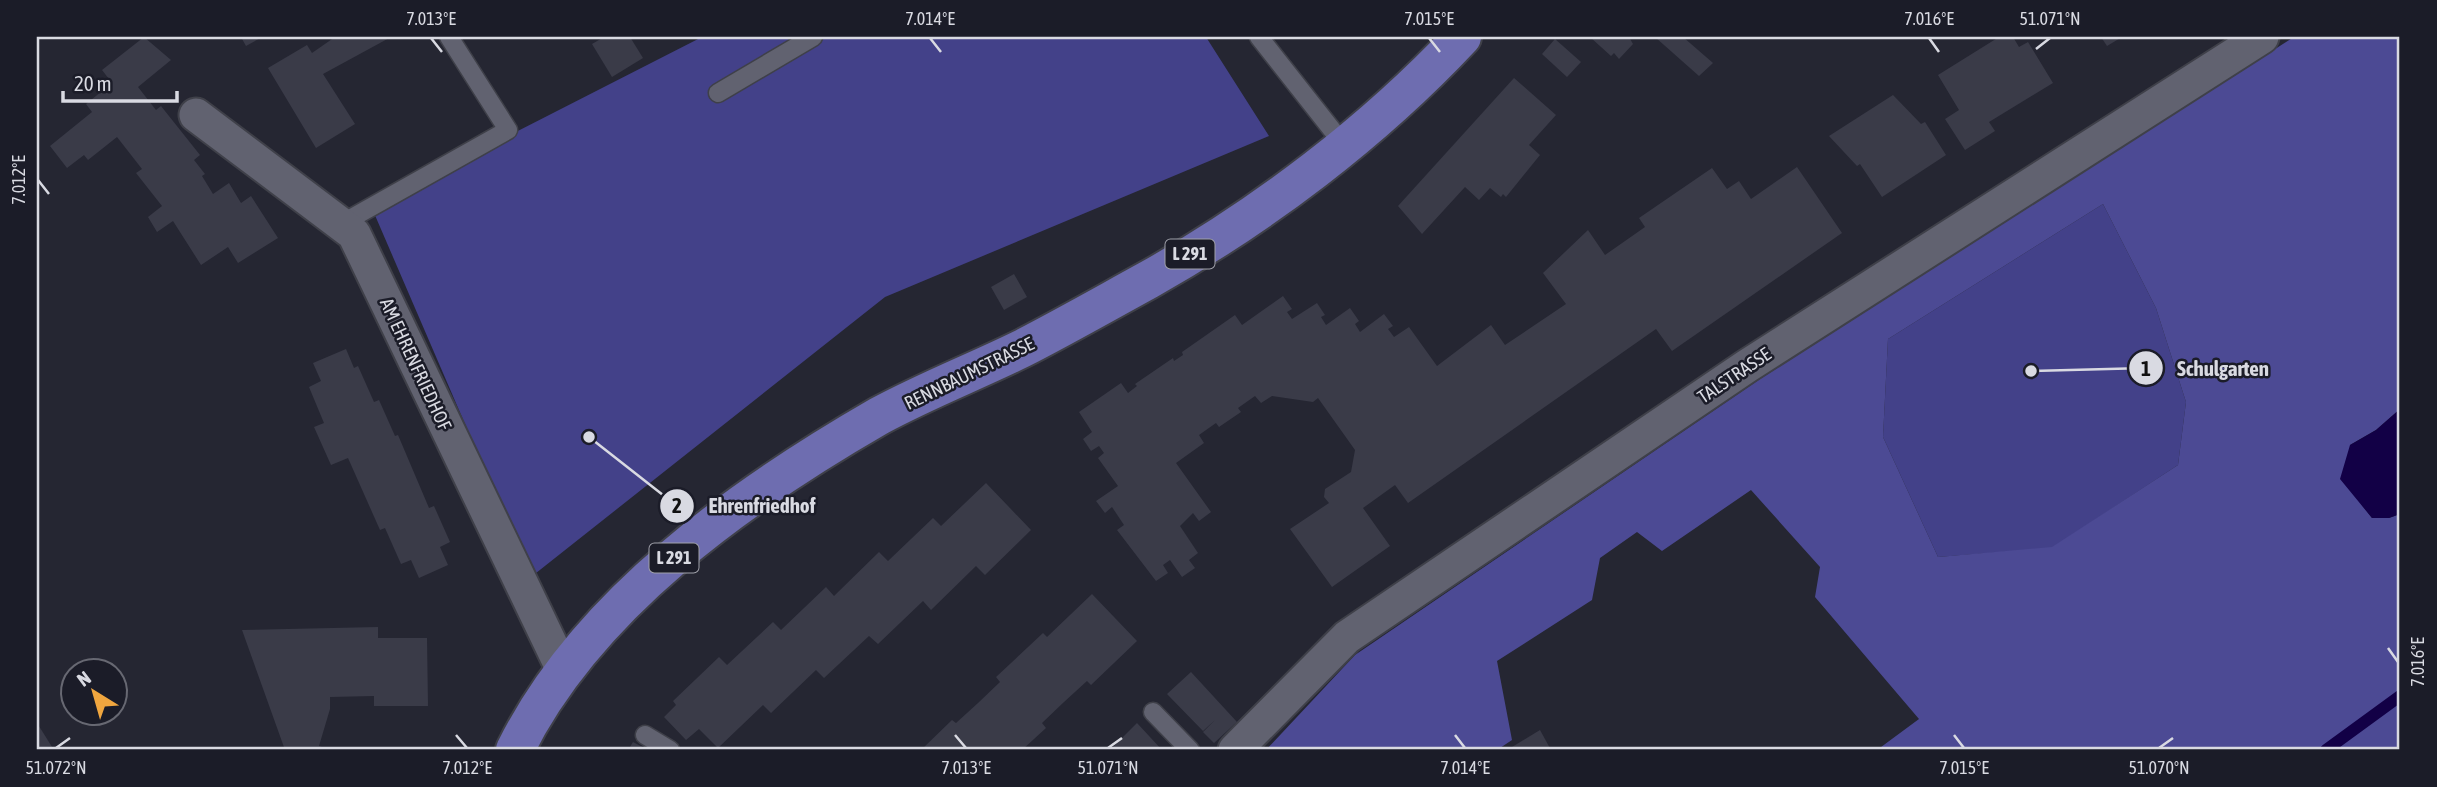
<svg xmlns="http://www.w3.org/2000/svg" width="2437" height="787" viewBox="0 0 2437 787" font-family="'Asap Condensed',sans-serif">
  <style>
    .green { fill: #434189 }
    .forest { fill: #4c4a94; fill-rule: evenodd }
    .water { fill: #120046 }
    .lines { fill: none; stroke-linecap: round; stroke-linejoin: round }
    .stream { stroke: #120046; stroke-width: 12 }
    .building { fill: #3a3b48 }
    .lane-casing { stroke: #3f4049; stroke-width: 21 }
    .street-casing { stroke: #3f4049; stroke-width: 37 }
    .primary-casing { stroke: #3f4049; stroke-width: 42 }
    .lane { stroke: #616270; stroke-width: 18 }
    .street { stroke: #616270; stroke-width: 33 }
    .primary { stroke: #6e6db0; stroke-width: 38 }
    .ticks { fill: none; stroke: #d9dae2; stroke-width: 2.5 }
    .labels { text-anchor: middle; stroke-width: 5; stroke-linejoin: round; paint-order: stroke }
    .shield { fill: #1b1c28; stroke: #a0a1aa; stroke-width: 2 }
    .shield-label { font-size: 18px; font-weight: bold; fill: #d9dae2 }
    .street-label { font-size: 19px; fill: #d9dae2; stroke: #1b1c28 }
    .leader { fill: none; stroke: #d9dae2; stroke-width: 2.5 }
    .callout-dot { fill: #d9dae2; stroke: #1b1c28; stroke-width: 2.5 }
    .mark-label { font-size: 21px; text-anchor: middle; font-weight: bold; fill: #111 }
    .callout-label { font-size: 21px; text-anchor: middle; font-weight: bold; fill: #d9dae2; stroke: #1b1c28; stroke-width: 5; stroke-linejoin: round; paint-order: stroke }
    .neatline { fill: none; stroke: #d9dae2; stroke-width: 2.5 }
    .ticks-label { font-size: 18px; text-anchor: middle; fill: #d9dae2 }
  </style>
  <rect width="100%" height="100%" fill="#252632"/>
  <g class="green">
    <path d="M702 37H1206L1269 136 885 297 531 577 371 206Z"/>
    <path d="M2103 204 2156 308 2186 402 2178 465 2052 548 1938 557 1883 437 1888 339Z"/>
  </g>
  <path class="forest" d="M2294 37H2400V409L2376 430 2350 445 2361 504 2372 518H2389L2400 514V750H1877L1919 719 1815 597 1820 567 1751 490 1662 551 1637 532 1600 558 1592 600 1497 661 1512 740 1497 750H1266L1355 655 1760 379ZM2103 204 2156 308 2186 402 2178 465 2052 547 1938 557 1883 437 1888 339Z"/>
  <path class="water" d="M2400 409V514L2389 518H2372L2340 479 2350 445 2376 430Z"/>
  <g class="lines">
    <path class="stream" d="M2326 750 2400 696"/>
  </g>
  <g class="building">
    <path d="M144 37 171 60 138 87 156 110 161 106 200 155 194 160 205 174 202 176 213 194 229 183 241 203 251 196 278 238 238 263 228 247 201 265 173 221 157 232 148 217 162 206 136 173 142 169 117 137 88 160 84 155 67 168 50 146 92 112 86 104 112 83 102 70Z"/>
    <path d="M241 37H262L246 46Z"/>
    <path d="M335 37H391L323 74 355 124 316 148 268 68 307 45 312 53Z"/>
    <path d="M604 37H630L643 58 612 77 592 44Z"/>
    <path d="M1590 37H1629L1633 44 1619 59 1614 53 1611 56Z"/>
    <path d="M1655 37H1683L1713 63 1699 76Z"/>
    <path d="M1999 37H2013L2019 47 2028 42 2053 83 1989 122 1995 131 1965 150 1945 119 1959 110 1938 75Z"/>
    <path d="M2101 37H2122L2107 46Z"/>
    <path d="M1555 39 1581 62 1567 77 1542 54Z"/>
    <path d="M1514 78 1556 115 1529 145 1540 155 1506 197 1503 194 1501 197 1490 188 1479 200 1465 187 1422 234 1398 206Z"/>
    <path d="M1893 95 1921 124 1925 122 1946 155 1882 197 1860 164 1857 166 1829 136Z"/>
    <path d="M1797 167 1842 233 1672 351 1656 329 1408 503 1395 485 1363 508 1390 546 1332 587 1290 529 1329 503 1324 497 1325 489 1351 472 1355 450 1318 398 1313 402 1272 396 1261 403 1255 396 1238 408 1241 412 1219 427 1216 423 1199 435 1204 443 1176 463 1211 512 1199 521 1193 513 1180 526 1198 553 1189 560 1195 568 1182 577 1170 560 1163 565 1168 573 1156 581 1117 530 1124 525 1112 507 1105 513 1096 501 1118 486 1098 458 1104 453 1099 446 1091 451 1083 439 1092 432 1079 412 1121 383 1128 393 1137 386 1135 384 1173 358 1174 361 1183 355 1182 352 1235 315 1242 325 1283 296 1292 309 1287 312 1292 319 1317 303 1325 315 1321 317 1326 325 1350 308 1359 321 1355 324 1360 332 1384 314 1393 326 1388 329 1394 337 1409 327 1437 366 1491 325 1505 345 1566 304 1543 273 1588 230 1605 255 1645 227 1639 218 1712 168 1727 189 1739 181 1751 199Z"/>
    <path d="M1014 274 1027 297 1004 310 991 287Z"/>
    <path d="M346 349 354 368 358 366 374 402 379 400 395 436 398 435 429 508 434 506 450 542 440 547 448 565 419 578 411 560 401 564 385 528 380 530 348 458 331 465 314 427 324 423 309 387 321 381 313 363Z"/>
    <path d="M986 483 1031 530 985 575 976 566 931 610 923 601 878 644 869 636 824 678 816 670 771 713 763 705 718 748 699 729 686 740 664 717 676 705 673 701 719 657 727 665 773 622 781 630 826 587 834 596 879 552 888 561 933 518 941 526Z"/>
    <path d="M1092 594 1137 641 1091 685 1087 681 1064 702 1042 723 1046 728 1022 750H921L952 720 956 723 978 703 1000 682 996 677 1043 633 1047 637Z"/>
    <path d="M378 627V638H427L428 706H374V696L330 697V709L319 746 330 750H285L242 630Z"/>
    <path d="M1191 672 1237 722 1214 743 1203 732 1215 720 1203 731 1167 694Z"/>
    <path d="M37 723 54 750H37Z"/>
    <path d="M1137 723 1162 750H1109L1114 746Z"/>
    <path d="M1540 730 1551 750H1507Z"/>
    <path d="M633 742 648 750H628Z"/>
  </g>
  <g class="lines">
    <g class="lane-casing">
      <g id="lane">
        <path d="M1259 37 1344 145"/>
        <path d="M718 93 813 37"/>
        <path d="M341 224 508 130 449 37"/>
        <path d="M1153 712 1190 750"/>
        <path d="M645 735 670 750"/>
      </g>
    </g>
    <g class="street-casing">
      <g id="street">
        <path d="M196 115 354 234 564 672"/>
        <path d="M1235 750 1347 637 1747 366 2262 37"/>
      </g>
    </g>
    <g class="primary-casing">
      <path id="primary" d="M515 750C587 604 742 495 879 416 925 391 974 372 1021 349 1064 327 1106 303 1148 280 1262 216 1373 132 1462 37"/>
    </g>
    <use href="#lane" class="lane"/>
    <use href="#street" class="street"/>
    <use href="#primary" class="primary"/>
  </g>
  <path class="ticks" d="M431 38 442 52M930 38 941 52M1429 38 1440 52M1929 38 1939 52M2036 49 2050 38M38 180 49 194M2388 648 2398 662M456 735 467 748M955 735 966 748M1455 735 1465 748M1954 735 1964 748M56 748 70 738M1108 748 1122 738M2159 748 2173 738"/>
  <g class="labels">
    <g class="shield">
      <rect x="1165.5" y="239.5" width="49" height="29" rx="5"/>
      <rect x="649.5" y="543.5" width="49" height="29" rx="5"/>
    </g>
    <g class="shield-label">
      <text x="1190" y="260">L 291</text>
      <text x="674" y="564">L 291</text>
    </g>
    <g class="street-label">
      <text transform="translate(416 364) rotate(65)" y="7">AM EHRENFRIEDHOF</text>
      <text transform="translate(969 373) rotate(-26)" y="7">RENNBAUMSTRASSE</text>
      <text transform="translate(1734 375) rotate(-34)" y="7">TALSTRASSE</text>
    </g>
  </g>
  <path class="leader" d="M2031 371L2146 368M589 437L677 506"/>
  <g class="callout-dot">
    <circle cx="2031" cy="371" r="7"/>
    <circle cx="589" cy="437" r="7"/>
    <circle cx="2146" cy="368" r="18"/>
    <circle cx="677" cy="506" r="18"/>
  </g>
  <g class="mark-label">
    <text x="2146" y="376">1</text>
    <text x="677" y="513">2</text>
  </g>
  <g class="callout-label">
    <text x="2223" y="376">Schulgarten</text>
    <text x="762" y="513">Ehrenfriedhof</text>
  </g>
  <rect width="2437" height="787" fill="none" stroke="#1b1c28" stroke-width="77"/>
  <g transform="translate(94 692) rotate(323)"><circle r="33" fill="#1b1c28" stroke="#676872" stroke-width="2"/>
  <path d="M0-5L12 26L0 18L-12 26Z" fill="#f0a63f"/>
  <text y="-10" font-size="19" font-weight="bold" text-anchor="middle" fill="#d9dae2">N</text>
  </g>
  <path d="M63 91v10h114v-10" fill="none" stroke="#d9dae2" stroke-width="3.5"/>
  <text x="74" y="91" font-size="21" fill="#d9dae2" stroke="#1b1c28" stroke-width="5" paint-order="stroke">20 m</text>
  <rect x="38" y="38" width="2360" height="710" class="neatline"/>
  <g class="ticks-label">
    <text x="431" y="25">7.013°E</text>
    <text x="930" y="25">7.014°E</text>
    <text x="1429" y="25">7.015°E</text>
    <text x="1929" y="25">7.016°E</text>
    <text x="2050" y="25">51.071°N</text>
    <text transform="translate(19 180) rotate(-90)" y="6">7.012°E</text>
    <text transform="translate(2418 662) rotate(-90)" y="6">7.016°E</text>
    <text x="56" y="774">51.072°N</text>
    <text x="467" y="774">7.012°E</text>
    <text x="966" y="774">7.013°E</text>
    <text x="1108" y="774">51.071°N</text>
    <text x="1465" y="774">7.014°E</text>
    <text x="1964" y="774">7.015°E</text>
    <text x="2159" y="774">51.070°N</text>
  </g>
</svg>
